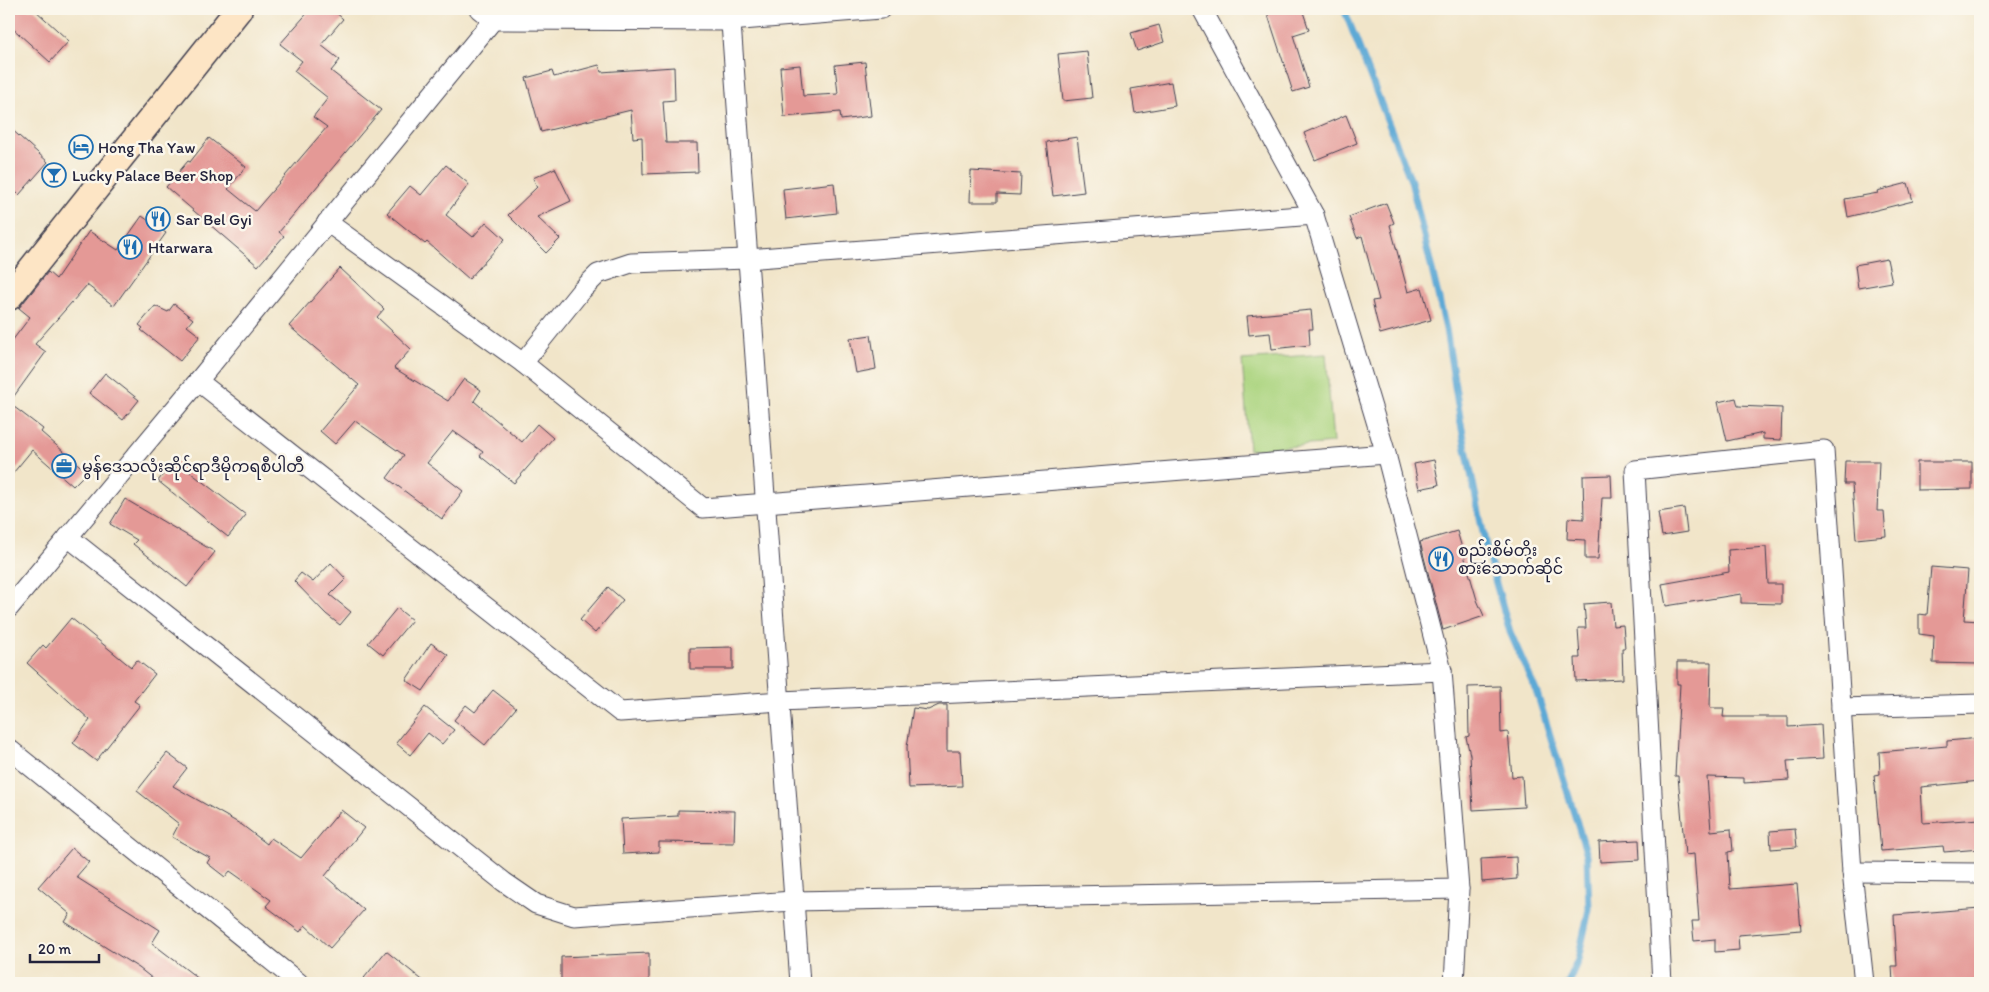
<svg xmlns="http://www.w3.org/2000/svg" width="1989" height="992" viewBox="0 0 1989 992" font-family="Itim,'Noto Sans Myanmar',sans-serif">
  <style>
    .green { fill: #abd47f; stroke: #667b5d }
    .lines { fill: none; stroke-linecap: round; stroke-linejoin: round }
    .stream { stroke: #5da9d5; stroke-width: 7 }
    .building { fill: #e49996 }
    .minor-casing { stroke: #413f50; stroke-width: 21 }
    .secondary-casing { stroke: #413f50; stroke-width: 29 }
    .minor { stroke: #fff; stroke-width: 19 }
    .secondary { stroke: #fde5c5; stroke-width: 26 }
    .labels { text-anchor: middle; stroke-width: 5; stroke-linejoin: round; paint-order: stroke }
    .poi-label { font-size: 16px; fill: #22223b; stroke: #fbf7ec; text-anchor: start }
  </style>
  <rect width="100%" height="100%" fill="#fbf7ec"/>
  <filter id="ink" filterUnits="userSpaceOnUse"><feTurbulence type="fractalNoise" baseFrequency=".02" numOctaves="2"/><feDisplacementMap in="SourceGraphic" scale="10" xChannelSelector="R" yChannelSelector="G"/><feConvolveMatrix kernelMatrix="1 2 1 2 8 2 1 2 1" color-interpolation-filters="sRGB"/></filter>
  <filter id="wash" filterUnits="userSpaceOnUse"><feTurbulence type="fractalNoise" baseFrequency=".0096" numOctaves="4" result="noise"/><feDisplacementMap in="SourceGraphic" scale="20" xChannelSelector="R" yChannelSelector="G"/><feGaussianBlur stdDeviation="1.12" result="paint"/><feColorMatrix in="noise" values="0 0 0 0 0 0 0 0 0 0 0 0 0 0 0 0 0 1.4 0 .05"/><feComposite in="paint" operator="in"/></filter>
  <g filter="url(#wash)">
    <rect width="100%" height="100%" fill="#f1e5c9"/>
    <path class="green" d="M1326 354 1333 443 1249 450 1242 360Z"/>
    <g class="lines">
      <path class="stream" d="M1344 9 1411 181 1446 329 1461 424 1487 552 1510 632 1537 693 1587 855 1589 909 1578 960 1568 983"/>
    </g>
    <g id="blocks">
      <g class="building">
        <path d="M9 9H34L69 41 50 62 9 25Z"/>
        <path d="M311 9H332L343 19 321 45 340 60 331 71 381 110 279 232 284 236 258 266 166 187 188 161 190 162 209 138 246 167 228 189 255 211 327 127 313 117 328 98 294 71 302 61 280 44Z"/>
        <path d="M1266 9H1302L1309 30 1293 35 1309 87 1293 92Z"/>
        <path d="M1159 25 1164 42 1137 51 1131 33Z"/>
        <path d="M1087 51 1092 98 1063 101 1058 54Z"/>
        <path d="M865 62 871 116 841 120 840 112 784 117 780 67 800 65 803 96 838 94 835 65Z"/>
        <path d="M599 65 601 72 674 67 675 100 663 101 666 143H697L698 172 643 174 642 137 633 138 631 110 541 132 526 78 552 71 554 77Z"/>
        <path d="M1171 82 1175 106 1135 113 1131 89Z"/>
        <path d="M1346 115 1357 143 1315 160 1304 133Z"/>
        <path d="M9 127 48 162 19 195 9 185Z"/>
        <path d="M1077 137 1084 192 1053 196 1046 142Z"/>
        <path d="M446 165 469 184 446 215 473 237 486 222 505 239 469 279 427 242 425 244 387 213 410 186 421 195Z"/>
        <path d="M555 168 571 201 537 217 560 239 546 253 508 215 537 187 533 178Z"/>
        <path d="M971 171 1021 174 1020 195 997 194V202H970Z"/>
        <path d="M834 183 837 213 786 219 783 189Z"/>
        <path d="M1908 183 1913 201 1848 217 1845 199 1878 193 1877 191Z"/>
        <path d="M1386 203 1394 223 1390 225 1408 292 1422 288 1431 320 1380 334 1372 301 1379 300 1362 236 1357 238 1349 217Z"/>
        <path d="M142 216 166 233 114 306 87 285 35 344 46 352 9 403 43 429 41 432 87 472 73 486 32 450 9 478V345L30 317 19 308 48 272 56 279 89 231 118 250Z"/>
        <path d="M1887 259 1892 282 1858 288 1855 265Z"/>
        <path d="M340 268 384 309 377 317 411 349 394 368 448 401 464 379 481 390 474 401 522 442 537 424 553 438 514 483 480 456 483 452 453 431 427 463 463 491 442 519 387 478 404 455 355 421 335 444 320 431 359 385 289 326Z"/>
        <path d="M174 304 193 319 187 326 200 336 180 361 141 330 143 328 139 325 155 306 168 312Z"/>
        <path d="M1311 310 1313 329H1309L1310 345 1272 349 1270 333 1249 335 1247 316Z"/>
        <path d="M871 335 876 369 856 373 850 338Z"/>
        <path d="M105 373 139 400 123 420 89 393Z"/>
        <path d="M1736 398 1738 406 1782 408 1781 440 1763 439V433L1727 441 1718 402Z"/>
        <path d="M174 460 246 515 228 537 158 481Z"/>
        <path d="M1434 460 1439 485 1419 489 1414 464Z"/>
        <path d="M1845 461H1879L1877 511H1884L1886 536 1856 539 1852 484H1844Z"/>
        <path d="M1917 462H1972V489L1917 490Z"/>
        <path d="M1611 475 1612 498H1602L1598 559H1585V540L1567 539 1568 518 1584 519 1583 476Z"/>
        <path d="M125 499 215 552 187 587 133 544 137 540 110 524Z"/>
        <path d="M1684 508 1687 532 1662 536 1658 512Z"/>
        <path d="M1457 531 1477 600 1484 616 1443 630 1420 542Z"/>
        <path d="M1766 547 1768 584H1781V604L1741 603V594L1666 606 1662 584 1729 572 1728 550Z"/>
        <path d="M331 563 346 579 330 595 351 612 340 625 326 614 294 581 301 573 313 582Z"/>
        <path d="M1931 567 1968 570 1964 620 1980 621 1978 664 1933 663 1934 636 1919 634V614L1927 615Z"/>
        <path d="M608 587 623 600 595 633 580 620Z"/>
        <path d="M1611 602 1613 626 1623 625 1625 648H1622L1623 679 1576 681 1575 658H1580L1578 628H1586L1584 604Z"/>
        <path d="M397 608 412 620 383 655 368 643Z"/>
        <path d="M71 618 131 667 137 660 155 674 134 701 140 705 96 761 73 743 90 720 27 663 43 645 46 648Z"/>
        <path d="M431 643 448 655 423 691 406 680Z"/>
        <path d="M733 647V669H690V648Z"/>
        <path d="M1677 662H1711L1710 708H1724L1723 717H1788V727L1821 725 1823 759 1787 761 1789 780 1744 783V778L1707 777 1711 831 1731 829 1733 851 1728 852 1730 889 1797 884 1801 930 1738 935 1739 950 1715 952V939L1694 941 1692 921H1699L1694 854 1685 855 1678 776H1675L1680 684H1677Z"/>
        <path d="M1500 686 1501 733 1508 732 1512 777 1522 776 1524 807 1473 810 1470 755 1466 737 1469 736 1468 687Z"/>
        <path d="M493 690 516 708 485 745 454 720 466 705 475 712Z"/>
        <path d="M939 705H947V751H960L962 786 909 788 907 747 913 708 928 710Z"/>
        <path d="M425 707 454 730 442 744 428 733 410 755 396 743Z"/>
        <path d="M1980 738V781L1921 787 1923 823 1980 819V849L1944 852 1943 846 1881 851 1874 775 1880 774 1879 752 1947 746V741Z"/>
        <path d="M167 753 187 768 173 786 242 825 267 844 271 838 301 858 341 810 364 828 325 876 364 910 330 948 305 925 300 932 266 906 271 900 230 871 225 877 207 863 210 858 172 837 179 824 137 791Z"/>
        <path d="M678 810 735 811 734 843 659 842V852L623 854 621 819 678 816Z"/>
        <path d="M1795 829 1797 847 1771 849 1770 831Z"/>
        <path d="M1639 840 1640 860 1600 862 1599 842Z"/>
        <path d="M72 848 89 862 76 877 160 930 152 943 204 983H158L139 968 65 922 70 914 38 887Z"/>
        <path d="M1516 857 1517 879 1482 882 1481 859Z"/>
        <path d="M1980 908V983H1893L1892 966H1897L1894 915Z"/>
        <path d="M386 951 426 983H360Z"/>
        <path d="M649 953V983H561V957Z"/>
      </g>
    </g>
  </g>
  <g filter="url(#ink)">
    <use href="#blocks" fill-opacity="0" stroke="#413f50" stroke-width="1"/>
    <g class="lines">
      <g class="minor-casing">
        <g id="minor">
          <path d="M479 9 493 20 730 21 881 9"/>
          <path d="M730 9 800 983"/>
          <path d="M1202 9 1314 215 1386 454 1442 671 1459 889 1454 983"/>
          <path d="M327 222 523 363 703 508 1386 454"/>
          <path d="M523 363 580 292 598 274 631 263 747 259 1314 215"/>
          <path d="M198 381 620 712 781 701 1442 671"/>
          <path d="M68 537 504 882 536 904 574 916 793 901 1459 889"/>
          <path d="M9 608 198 381 493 20"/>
          <path d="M1841 708 1980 704"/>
          <path d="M9 749 299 983"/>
          <path d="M1852 872 1980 873"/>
          <path d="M1662 983 1635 470 1824 450 1852 872 1864 983"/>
        </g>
      </g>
      <g class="secondary-casing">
        <path id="secondary" d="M9 297 239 9"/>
      </g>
      <use href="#minor" class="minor"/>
      <use href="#secondary" class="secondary"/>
    </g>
  </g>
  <defs>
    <g id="hotel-ring" transform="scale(1.25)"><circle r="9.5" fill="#fbf7ec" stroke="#1f6fb2" stroke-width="1.5"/><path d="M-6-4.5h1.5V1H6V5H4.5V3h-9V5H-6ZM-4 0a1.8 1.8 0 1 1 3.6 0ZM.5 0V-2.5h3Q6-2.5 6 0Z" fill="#1f6fb2"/></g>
    <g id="bar-ring" transform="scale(1.25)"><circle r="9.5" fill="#fbf7ec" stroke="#1f6fb2" stroke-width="1.5"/><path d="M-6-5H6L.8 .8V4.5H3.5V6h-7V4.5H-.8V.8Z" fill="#1f6fb2"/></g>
    <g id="restaurant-ring" transform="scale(1.25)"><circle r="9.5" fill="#fbf7ec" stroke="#1f6fb2" stroke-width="1.5"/><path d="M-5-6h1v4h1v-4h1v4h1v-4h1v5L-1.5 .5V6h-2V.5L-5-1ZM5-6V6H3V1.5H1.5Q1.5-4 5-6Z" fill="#1f6fb2"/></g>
    <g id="office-ring" transform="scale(1.25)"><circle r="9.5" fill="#fbf7ec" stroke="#1f6fb2" stroke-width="1.5"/><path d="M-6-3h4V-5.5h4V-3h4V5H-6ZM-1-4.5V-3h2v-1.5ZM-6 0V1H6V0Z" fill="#1f6fb2"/></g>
  </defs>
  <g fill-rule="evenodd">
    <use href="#hotel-ring" x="81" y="147"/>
    <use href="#bar-ring" x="54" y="175"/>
    <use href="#restaurant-ring" x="158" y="219"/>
    <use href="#restaurant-ring" x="130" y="247"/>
    <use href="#office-ring" x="64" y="466"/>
    <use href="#restaurant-ring" x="1441" y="559"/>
  </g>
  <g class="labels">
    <g class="poi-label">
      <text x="98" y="153">Hong Tha Yaw</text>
      <text x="72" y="181">Lucky Palace Beer Shop</text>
      <text x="176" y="225">Sar Bel Gyi</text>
      <text x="148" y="253">Htarwara</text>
      <text x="82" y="472">မွန်ဒေသလုံးဆိုင်ရာဒီမိုကရစီပါတီ</text>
      <text x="1458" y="556">စည်းစိမ်တိုး<tspan x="1458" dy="18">စားသောက်ဆိုင်</tspan></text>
    </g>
  </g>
  <rect width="1989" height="992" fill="none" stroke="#fbf7ec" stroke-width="30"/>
  <path d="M30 954v8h69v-8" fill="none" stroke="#22223b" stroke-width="2.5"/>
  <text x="38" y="954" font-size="15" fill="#22223b" stroke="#fbf7ec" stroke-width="4" paint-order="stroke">20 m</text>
</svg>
